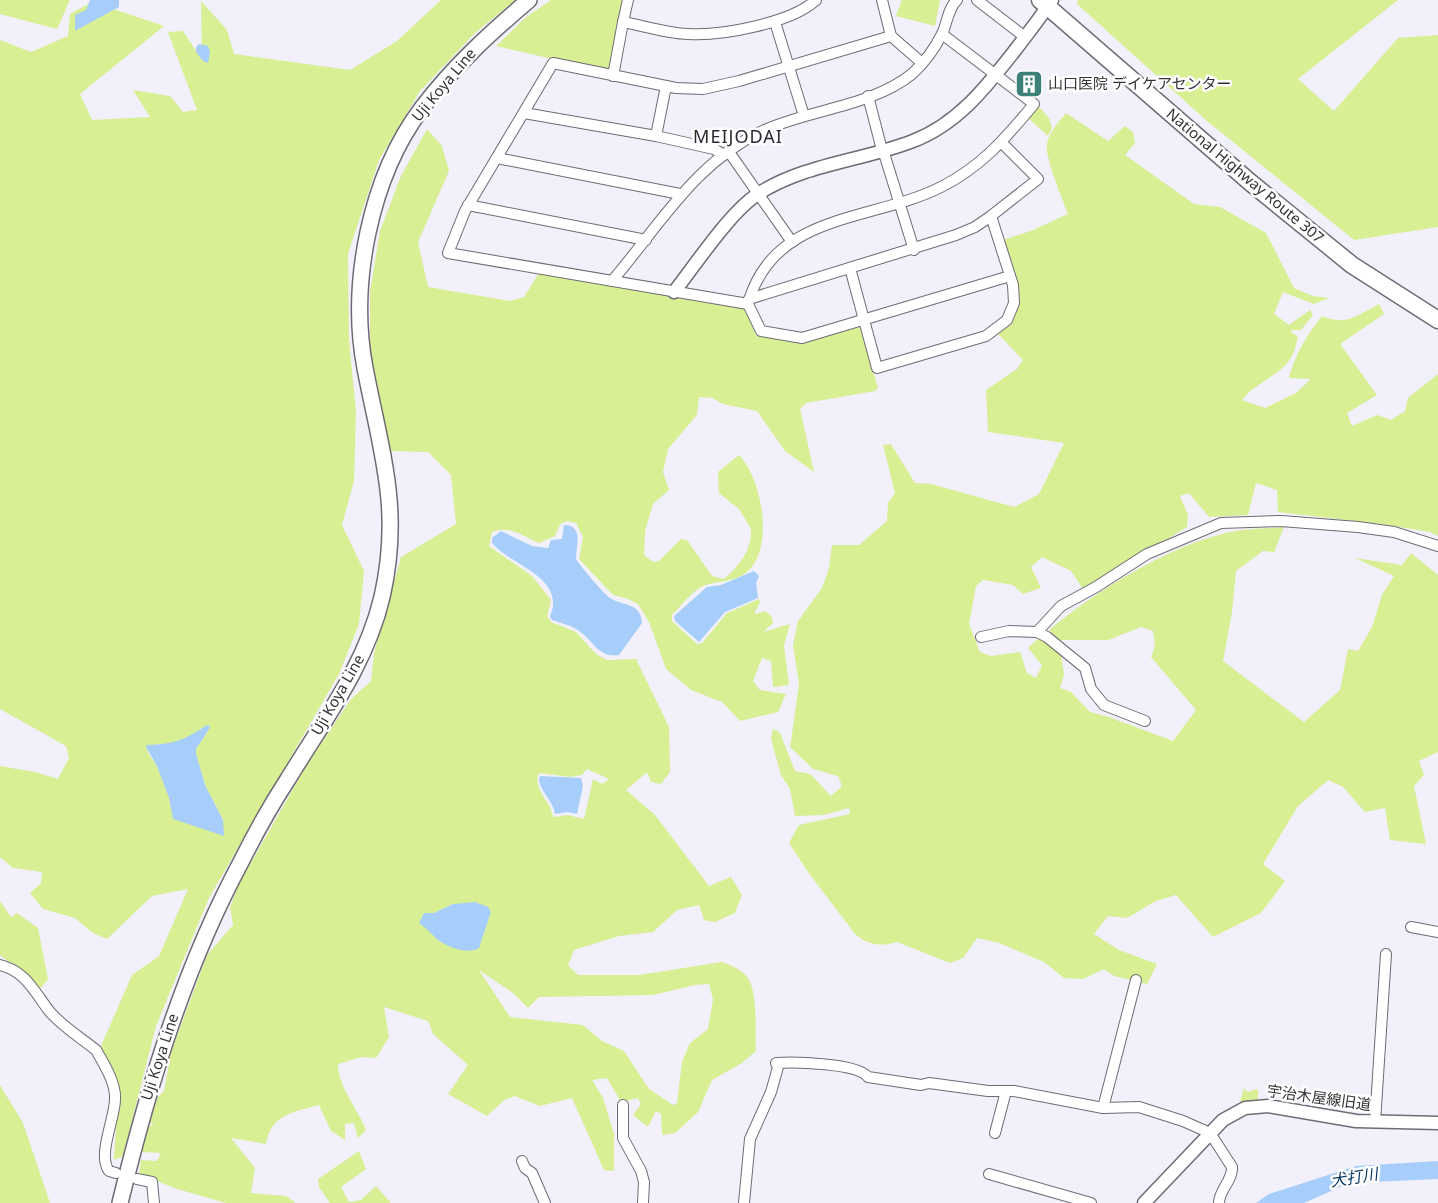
<svg xmlns="http://www.w3.org/2000/svg" width="1438" height="1203" viewBox="0 0 1438 1203" font-family="'Noto Sans','Noto Sans JP',sans-serif">
  <style>
    .green { fill: #d8ef93; fill-rule: evenodd }
    .water { fill: #a7cefa }
    .lines { fill: none; stroke-linecap: round; stroke-linejoin: round }
    .minor-casing { stroke: #6d6c75; stroke-width: 12 }
    .tertiary-casing { stroke: #6d6c75; stroke-width: 15 }
    .primary-casing { stroke: #6d6c75; stroke-width: 18 }
    .trunk-casing { stroke: #6d6c75; stroke-width: 19 }
    .minor { stroke: #fff; stroke-width: 10 }
    .tertiary { stroke: #fff; stroke-width: 12 }
    .primary { stroke: #fff; stroke-width: 15 }
    .trunk { stroke: #fff; stroke-width: 16 }
    .labels { text-anchor: middle; stroke-width: 5; stroke-linejoin: round; paint-order: stroke }
    .poi-label { font-size: 15px; fill: #333237; stroke: #fff; text-anchor: start }
    .street-label { font-size: 15px; fill: #333237; stroke: #fff }
    .water-label { font-size: 16px; font-style: italic; fill: #083965; stroke: #fff }
    .quarter-label { font-size: 18px; letter-spacing: 1px; fill: #2a2931; stroke: #fff }
  </style>
  <rect width="100%" height="100%" fill="#f1f0fb"/>
  <g class="green">
    <path d="M0 0H70L57 29 0 14Z"/>
    <path d="M441 0H516L476 32 420 91 379 160 348 254 349 340 356 412 354 481 342 525 364 571 359 624 339 674 209 898 156 1026 123 1156 114 1160 118 1094 101 1046 132 975 159 956 188 889 152 896 107 939 93 933 75 918 43 909 30 893 41 883 42 872 13 868 0 857V766L35 772 58 779 69 758 66 746 0 709V40L31 52 68 36 70 14 92 2 164 26 80 94 92 120 150 117 133 90 170 96 183 112 197 110 168 32 183 31 202 60 201 1 227 30 234 54 350 70 397 41ZM202 728 209 729 196 749V754L205 785 223 820 173 819C172 802 164 782 157 766 153 759 146 753 147 745 169 745 185 741 202 728Z"/>
    <path d="M551 0H625L611 66 604 71 496 46 525 18Z"/>
    <path d="M902 0H940L935 26 896 16Z"/>
    <path d="M1078 0H1398L1298 79 1334 111 1398 38 1438 35V227L1354 240 1207 121 1077 4Z"/>
    <path d="M1038 106 1049 118 1052 128 1048 136 1028 118Z"/>
    <path d="M1066 113 1108 141 1125 126 1133 132 1135 143 1125 155 1194 204 1220 207 1266 233 1294 288 1313 296 1329 298 1314 304 1283 292 1274 314 1289 325 1310 310 1313 315 1301 330H1292L1291 332 1298 337C1296 343 1295 351 1292 356 1281 376 1255 382 1242 400L1265 408 1296 393 1311 379 1289 378C1295 354 1307 335 1322 316 1346 327 1357 315 1379 304L1384 314 1340 344 1377 395 1347 413 1352 426 1377 415 1391 420 1405 411 1408 398 1438 374V536L1430 532 1381 524 1278 512 1277 490 1256 483 1248 515 1209 517 1189 493 1180 496 1188 515 1187 527 1084 590 1071 571 1042 557 1031 567 1041 588 1023 594 1013 585 983 580 976 586 969 624 980 652 991 656 1020 652 1027 673 1036 678 1042 665 1028 648 1039 638 1061 654 1064 675 1060 688 1071 692 1090 712 1109 717 1173 741 1196 710 1151 657 1155 646 1153 631 1141 627 1108 640H1058L1049 630C1096 591 1167 547 1226 533 1244 528 1265 529 1284 527L1274 552 1263 551 1236 571 1232 612 1223 661 1304 722 1340 690 1348 649 1358 651 1372 627 1382 595 1394 576 1355 558 1402 565 1411 553 1438 575V752L1419 761 1424 775 1414 786 1426 844 1390 840 1385 808 1365 812 1343 787 1328 780 1298 806 1263 864 1285 881 1261 913 1213 937 1176 895 1156 901 1127 918 1108 916 1094 934 1119 950 1157 964 1147 984 1114 976 1104 969 1083 979 1064 978 1044 962 999 943 977 938 963 958 950 963 897 942C881 947 868 945 855 934L808 872 789 843 799 825 850 814 849 808 824 815 795 816 790 789 781 775 771 739 773 729 780 733 795 771 810 774 831 796 842 786 838 776 813 769 790 747 799 684 793 645 798 621 822 588 829 568 832 545H859L887 521 888 503 895 493 883 445 891 444 915 483 931 484 1014 507 1039 494 1064 443 988 432 986 390 1017 369 1023 360 998 334 1004 329 1015 313 1003 240 1033 230 1068 214C1063 201 1044 156 1047 143 1050 132 1059 121 1066 113Z"/>
    <path d="M427 129 442 146 449 171 418 242 428 287 510 301 524 297 539 273 745 309 756 335 803 342 860 327 878 388 875 391 806 403 800 409 814 472 785 451 757 411 723 404 712 398 699 397 697 415 668 449 663 472 669 490 653 504 645 531 644 555 653 562 659 561 681 539 687 540 712 576 724 579C739 566 752 550 751 529L739 509 719 493 718 472 739 455C762 478 775 549 747 572 735 582 717 581 703 586 692 591 681 606 672 615V621L697 644 702 643 727 613 759 599 760 602 754 614 766 611 772 617 773 623 763 632 790 624 784 645 789 685 773 687 771 661 762 658 753 681 760 690 786 694 778 712 740 721 722 702 691 690 666 669 649 622 638 604 628 599 613 595 579 559 583 537 576 523 567 521 560 524 555 536 539 543C523 536 509 525 492 532L489 546 532 576 551 600 547 616 551 622 576 632 596 654 607 660 636 659 669 727 670 772 661 784 651 782 647 772 626 790 655 815 709 886 731 877 742 895 735 913 715 922 704 920 699 905 677 910 653 932 619 936 574 950 568 965 578 975H639L722 962C730 965 743 970 748 978 758 993 755 1032 756 1051L742 1063 712 1080 698 1112 675 1133 662 1135 661 1114 656 1111 648 1127 633 1115 641 1104 638 1098 621 1102 607 1078 592 1080 603 1098 614 1134V1171L604 1170 572 1098 540 1106 515 1096 504 1100 487 1116 448 1094 468 1065 433 1034 428 1021 384 1007 389 1037 376 1058 361 1057 338 1064C338 1087 358 1109 366 1130L358 1138 354 1123 345 1124V1140L331 1131 319 1105C294 1112 271 1114 266 1144L231 1138 255 1168 251 1193 286 1196 296 1203H226L177 1189 139 1174 141 1160 157 1161 161 1153 141 1152 148 1127 154 1124 150 1123 155 1100 164 1091 171 1052 207 955 233 925 230 907 239 884 306 766 351 699 371 681 374 653 401 557 456 524 451 475 428 452 388 451 370 361V292L380 231 401 176ZM587 769 609 779 602 784 593 779 584 819 568 815 553 817C551 800 532 790 539 773L571 777 582 775ZM453 904 489 918 479 947 475 950 438 940 427 928 434 913ZM479 970 513 993 528 1008 539 997 653 995 695 985 709 984 713 999 708 1029 690 1043 682 1062 677 1103 673 1105 649 1089 624 1051 602 1041 583 1025 510 1017Z"/>
    <path d="M0 901 11 917 17 913 38 928 48 979 39 990 30 979 0 955Z"/>
    <path d="M0 1085 23 1123 50 1203H0Z"/>
    <path d="M1244 1088 1247 1092 1258 1089V1100L1239 1106Z"/>
    <path d="M359 1151 366 1169 341 1187 349 1202 361 1200 376 1186 391 1203H330L319 1187 318 1179Z"/>
  </g>
  <g class="water">
    <path d="M90 0H119V7L75 31V15L86 10Z"/>
    <path d="M199 44 208 46 210 52 208 63 203 61 196 52V47Z"/>
    <path d="M564 525C584 525 576 546 576 559 580 566 604 594 610 598 622 606 641 602 642 623L619 655C598 658 594 641 579 631 572 625 560 623 552 620L550 616C567 578 510 565 492 543V538L501 531 532 546 548 548 551 540 562 539Z"/>
    <path d="M754 571 759 576 756 583 758 598 725 612 699 642 675 621 674 616 707 587 721 585Z"/>
    <path d="M207 725 210 726 209 729 196 749V754L205 785 223 820 224 836 173 819 169 798 157 766 146 747 147 745C175 744 184 740 207 725Z"/>
    <path d="M540 776 581 778 583 786 577 814 568 812 555 814C554 801 535 786 540 776Z"/>
    <path d="M475 902 488 907 491 912 479 948C468 955 446 947 437 939 431 934 427 928 419 923L424 913H434L453 904Z"/>
    <path d="M1438 1161V1179L1349 1183 1304 1203H1256L1269 1194 1356 1166Z"/>
  </g>
  <g class="lines">
    <g class="minor-casing">
      <g id="minor">
        <path d="M882 0 891 36 922 63"/>
        <path d="M977 0 1025 37"/>
        <path d="M623 22 628 0"/>
        <path d="M775 22 804 116"/>
        <path d="M942 34 1034 104C1006 138 981 167 941 187 872 222 773 212 748 304L761 331 802 338 1010 276"/>
        <path d="M613 76 623 22C645 26 666 33 688 34 722 36 791 23 816 0"/>
        <path d="M868 96 882 150"/>
        <path d="M524 113 656 136 714 149 724 155"/>
        <path d="M656 136 666 86"/>
        <path d="M883 150 914 250"/>
        <path d="M729 152 792 242"/>
        <path d="M497 158 680 194"/>
        <path d="M468 205 646 240"/>
        <path d="M850 268 877 368 986 336 1007 320 1014 303 1013 285 991 216"/>
        <path d="M612 281C660 225 696 160 767 129 813 109 872 106 912 74 923 64 935 48 942 34 947 24 948 8 957 0"/>
        <path d="M749 299 956 235 975 227 991 216 1038 179 1002 143"/>
        <path d="M748 304 448 253 465 211 553 63 676 88 703 89 739 81 891 36"/>
        <path d="M1037 632 1047 637 1085 668 1091 689 1104 705 1145 721"/>
        <path d="M981 637 1009 631 1037 632 1061 606 1096 587 1147 554 1221 523 1281 521 1358 527 1394 532 1438 546"/>
        <path d="M1411 927 1438 932"/>
        <path d="M0 965C26 971 35 993 50 1012 62 1026 81 1038 96 1050 104 1064 116 1083 115 1099 115 1119 97 1155 109 1171L116 1173"/>
        <path d="M623 1105V1138L641 1171 644 1182 643 1203"/>
        <path d="M1103 1108 1136 980"/>
        <path d="M1375 1122 1386 954"/>
        <path d="M995 1133 1006 1091"/>
        <path d="M522 1161 525 1168 532 1173 545 1203"/>
        <path d="M989 1174 1091 1203"/>
        <path d="M137 1179 152 1182 154 1203"/>
        <path d="M744 1203 750 1139 771 1092 778 1067 776 1063C794 1062 858 1063 868 1077L921 1085 929 1083 988 1091H1014L1103 1108 1139 1107 1183 1121 1210 1133 1232 1167C1233 1180 1219 1190 1219 1203"/>
      </g>
    </g>
    <g class="tertiary-casing">
      <g id="tertiary">
        <path d="M674 292C696 264 730 212 758 194 804 164 862 161 913 141 958 124 987 86 1016 49 1028 33 1041 17 1052 0"/>
        <path d="M1144 1203 1223 1120 1245 1108 1268 1106 1356 1121 1438 1123"/>
      </g>
    </g>
    <g class="primary-casing">
      <path id="primary" d="M120 1203C149 1084 184 968 242 860 256 832 271 805 288 779 324 720 366 665 382 597 402 509 381 452 365 368 349 284 370 177 422 108 453 67 490 33 529 0"/>
    </g>
    <g class="trunk-casing">
      <path id="trunk" d="M1040 0 1251 183 1352 265 1438 320"/>
    </g>
    <use href="#minor" class="minor"/>
    <use href="#tertiary" class="tertiary"/>
    <use href="#primary" class="primary"/>
    <use href="#trunk" class="trunk"/>
  </g>
  <defs>
    <g id="building-square" transform="scale(1.4375)"><rect x="-9" y="-9" width="18" height="18" rx="4" fill="#3c8177" stroke="#fff"/><path d="M-4-6H4V6H1V3H-1V6H-4ZM-2.5-4.3h1.7v1.8h-1.7ZM.8-4.3h1.7v1.8H.8ZM-2.5-1h1.7V.8h-1.7ZM.8-1h1.7V.8H.8Z" fill="#fff"/></g>
  </defs>
  <g fill-rule="evenodd">
    <use href="#building-square" x="1029" y="84"/>
  </g>
  <g class="labels">
    <g class="poi-label">
      <text x="1048" y="89">山口医院 デイケアセンター</text>
    </g>
    <g class="street-label">
      <text transform="translate(444 85) rotate(-50)" y="5">Uji Koya Line</text>
      <text transform="translate(1245 176) rotate(40)" y="5">National Highway Route 307</text>
      <text transform="translate(338 695) rotate(-60)" y="5">Uji Koya Line</text>
      <text transform="translate(160 1057) rotate(-72)" y="5">Uji Koya Line</text>
      <text transform="translate(1319 1098) rotate(8)" y="5">宇治木屋線旧道</text>
    </g>
    <g class="water-label">
      <text transform="translate(1354 1177) rotate(-9)" y="6">犬打川</text>
    </g>
    <g class="quarter-label">
      <text x="738" y="143">MEIJODAI</text>
    </g>
  </g>
</svg>
